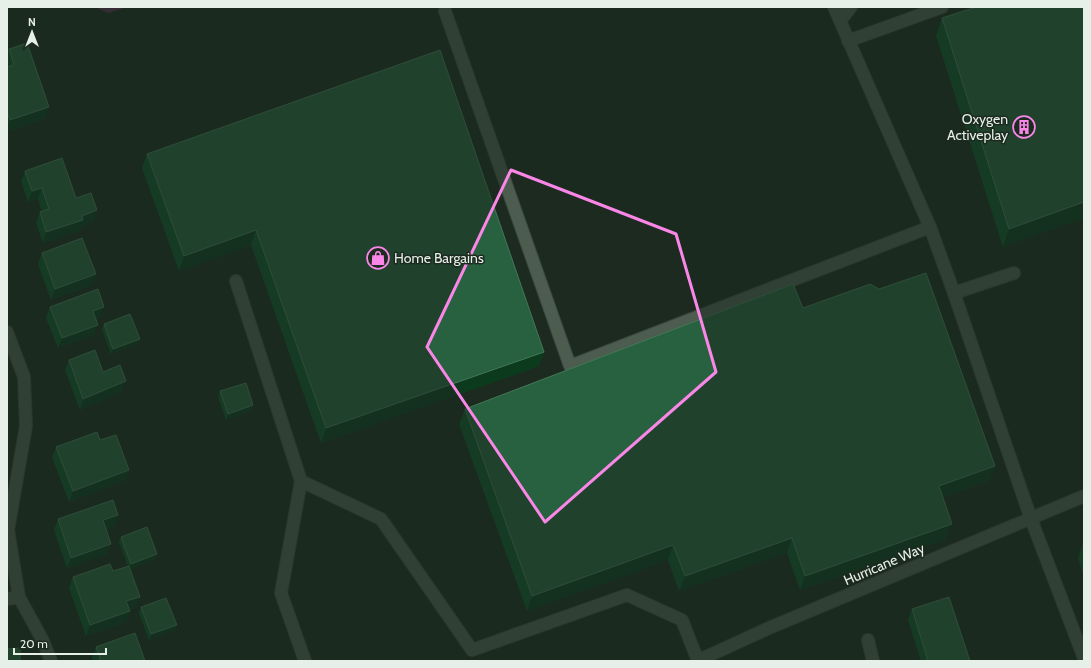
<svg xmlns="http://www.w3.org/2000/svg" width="1091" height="668" viewBox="0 0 1091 668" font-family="Cabin,sans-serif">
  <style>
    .green { fill: #583051 }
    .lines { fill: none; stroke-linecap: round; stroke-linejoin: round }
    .lane-casing { stroke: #3c483f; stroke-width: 14 }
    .street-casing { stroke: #3c483f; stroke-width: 14 }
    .lane { stroke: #4c5c4f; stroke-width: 12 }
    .street { stroke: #4c5c4f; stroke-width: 12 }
    .wall { fill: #10502a }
    .shaded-wall { fill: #0b3a1d }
    .building { fill: #27613f; stroke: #457759 }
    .marked { fill: none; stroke: #fa87e7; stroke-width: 3; stroke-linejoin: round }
    .labels { text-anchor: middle; stroke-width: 3; stroke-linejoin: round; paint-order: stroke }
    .poi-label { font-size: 14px; fill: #e6efe8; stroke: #1c2a1f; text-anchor: end }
    .street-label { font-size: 14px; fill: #e6efe8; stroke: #1c2a1f }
  </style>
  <rect width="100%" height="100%" fill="#1c2a1f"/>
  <path class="green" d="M95 7H127L108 13Z"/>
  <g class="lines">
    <g class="lane-casing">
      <g id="lane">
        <path d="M834 7 930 227 954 293 1031 519 1084 658"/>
        <path d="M445 11 570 366 930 227"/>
        <path d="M840 21 851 7"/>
        <path d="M848 41 942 7"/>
        <path d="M236 281 301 481 381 519 472 650 627 595 682 620 698 661"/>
        <path d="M954 293 1014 273"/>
        <path d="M301 481 281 593 305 661"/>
        <path d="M697 661 769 628 1084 496"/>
      </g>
    </g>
    <g class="street-casing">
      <g id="street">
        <path d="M7 332 24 377 26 426 8 530 19 597 42 639 51 661"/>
        <path d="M7 599 19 597"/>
        <path d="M868 640 873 661"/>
      </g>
    </g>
    <use href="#lane" class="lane"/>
    <use href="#street" class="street"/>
  </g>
  <g class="wall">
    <path d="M942 18 1084 218 1003 247 936 36Z"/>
    <path d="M9 49 46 118 7 131V55Z"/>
    <path d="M147 154 544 352 539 366 321 443 251 245 179 271 142 168Z"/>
    <path d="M25 171 76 198 94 221 82 225 80 230 43 243 36 223 40 212H42L38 199 28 202 21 181Z"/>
    <path d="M42 253 92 285 51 300 38 264Z"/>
    <path d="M50 307 100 317 96 319 94 335 58 348 46 318Z"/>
    <path d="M803 308 989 481 942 497 946 539 800 590 787 553 679 591 668 560 527 611 459 424 465 409Z"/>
    <path d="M104 324 138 344 111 354 102 329Z"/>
    <path d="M69 360 122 391 80 410 65 370Z"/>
    <path d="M220 391 253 405 251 411 226 420 218 397Z"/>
    <path d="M100 440 129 470 125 480 69 502 52 457 56 447Z"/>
    <path d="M58 519 115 526 106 529 107 554 67 568 54 530Z"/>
    <path d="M121 537 155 560 130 569 136 607 129 610 126 622 86 636 69 588 73 577 113 571 128 566 119 542Z"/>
    <path d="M1083 543H1084V577L1078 558Z"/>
    <path d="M141 607 175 630 149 640 139 613Z"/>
    <path d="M912 609 970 661H921L908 620Z"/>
    <path d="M96 647 145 661H93L92 658Z"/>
  </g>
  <g class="shaded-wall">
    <path d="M49 107 46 118 7 131V128L10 120Z"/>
    <path d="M42 188 38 199 28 202 32 191Z"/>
    <path d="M1084 202V218L1003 247 1009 229Z"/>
    <path d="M97 210 94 221 82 225 80 230 43 243 46 232 82 216Z"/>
    <path d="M256 230 251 245 179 271 184 256Z"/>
    <path d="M96 274 92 285 51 300 55 289Z"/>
    <path d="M104 307 100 317 89 321 93 311Z"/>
    <path d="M98 325 94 335 58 348 62 338Z"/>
    <path d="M140 339 138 344 111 354 113 349Z"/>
    <path d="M544 352 539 366 321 443 326 428Z"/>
    <path d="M126 381 122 391 80 410 83 399Z"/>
    <path d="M253 405 251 411 226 420 228 414Z"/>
    <path d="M995 466 989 481 933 500 939 486Z"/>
    <path d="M129 470 125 480 69 502 73 491Z"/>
    <path d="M118 515 115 526 99 531 103 520Z"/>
    <path d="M952 524 946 539 800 590 805 576Z"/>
    <path d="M792 538 787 553 679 591 685 576Z"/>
    <path d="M111 544 107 554 67 568 71 558Z"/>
    <path d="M673 545 668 560 527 611 532 596Z"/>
    <path d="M157 554 155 560 129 569 131 564Z"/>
    <path d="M140 597 136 607 122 612 126 601Z"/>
    <path d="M130 611 126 622 86 636 90 625Z"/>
    <path d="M177 625 175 630 149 640 151 634Z"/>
  </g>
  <g class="building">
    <path d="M976 7H1084V202L1009 229 942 18Z"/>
    <path d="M27 43 49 107 10 120 7 112V67L14 65 9 49Z"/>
    <path d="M440 50 544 352 326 428 256 230 184 256 147 154Z"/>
    <path d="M62 158 76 198 91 193 97 210 82 216 83 220 46 232 40 212 49 209 42 188 32 191 25 171Z"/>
    <path d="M82 238 96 274 55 289 42 253Z"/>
    <path d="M926 273 995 466 939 486 952 524 805 576 792 538 685 576 673 545 532 596 465 409 793 284 803 308 870 284 879 289Z"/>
    <path d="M98 289 104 307 93 311 98 325 62 338 50 307Z"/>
    <path d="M130 314 140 339 113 349 104 324Z"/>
    <path d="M95 350 103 372 120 365 126 381 83 399 69 360Z"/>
    <path d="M246 383 253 405 228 414 220 391Z"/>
    <path d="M97 432 100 440 116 435 129 470 73 491 56 447Z"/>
    <path d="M113 500 118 515 103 520 111 544 71 558 58 519Z"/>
    <path d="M147 527 157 554 131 564 121 537Z"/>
    <path d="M110 564 113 571 129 566 140 597 126 601 130 611 90 625 73 577Z"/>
    <path d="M949 597 970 661H928L912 609Z"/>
    <path d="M166 598 177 625 151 634 141 607Z"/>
    <path d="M135 633 145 661H101L96 647Z"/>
    <path d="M20 648V661H7V649Z"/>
  </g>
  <path d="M0 0H1091V668H0ZM511 170 676 234 716 372 545 522 427 347Z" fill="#1c2a1f" fill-opacity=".55" fill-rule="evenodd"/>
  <path class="marked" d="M511 170 676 234 716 372 545 522 427 347Z"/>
  <defs>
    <g id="building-ring" transform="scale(1.15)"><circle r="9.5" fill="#1c2a1f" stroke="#fa87e7" stroke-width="1.5"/><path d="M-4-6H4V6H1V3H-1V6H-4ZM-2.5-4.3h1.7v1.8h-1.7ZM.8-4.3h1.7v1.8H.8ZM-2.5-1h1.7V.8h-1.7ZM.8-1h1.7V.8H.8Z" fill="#fa87e7"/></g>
    <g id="shop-ring" transform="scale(1.15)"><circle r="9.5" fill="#1c2a1f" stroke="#fa87e7" stroke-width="1.5"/><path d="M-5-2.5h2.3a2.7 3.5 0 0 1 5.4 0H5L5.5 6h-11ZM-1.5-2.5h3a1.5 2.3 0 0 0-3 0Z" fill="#fa87e7"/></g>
  </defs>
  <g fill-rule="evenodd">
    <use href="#building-ring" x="1024" y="127"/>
    <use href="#shop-ring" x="378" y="258"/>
  </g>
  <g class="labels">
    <g class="poi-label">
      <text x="1008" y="124">Oxygen<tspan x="1008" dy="16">Activeplay</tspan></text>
      <text x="394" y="263" text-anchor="start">Home Bargains</text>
    </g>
    <g class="street-label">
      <text transform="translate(884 564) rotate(-23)" y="5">Hurricane Way</text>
    </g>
  </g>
  <rect width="1091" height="668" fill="none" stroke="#e6efe8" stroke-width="16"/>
  <g transform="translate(32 32)" stroke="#1c2a1f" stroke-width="3" paint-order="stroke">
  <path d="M0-3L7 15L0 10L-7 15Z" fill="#e6efe8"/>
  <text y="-6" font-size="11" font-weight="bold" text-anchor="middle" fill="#e6efe8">N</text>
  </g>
  <path d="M14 648v6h92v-6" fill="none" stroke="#e6efe8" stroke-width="2"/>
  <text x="20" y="648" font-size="12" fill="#e6efe8" stroke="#1c2a1f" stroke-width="3" paint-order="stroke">20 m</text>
</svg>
